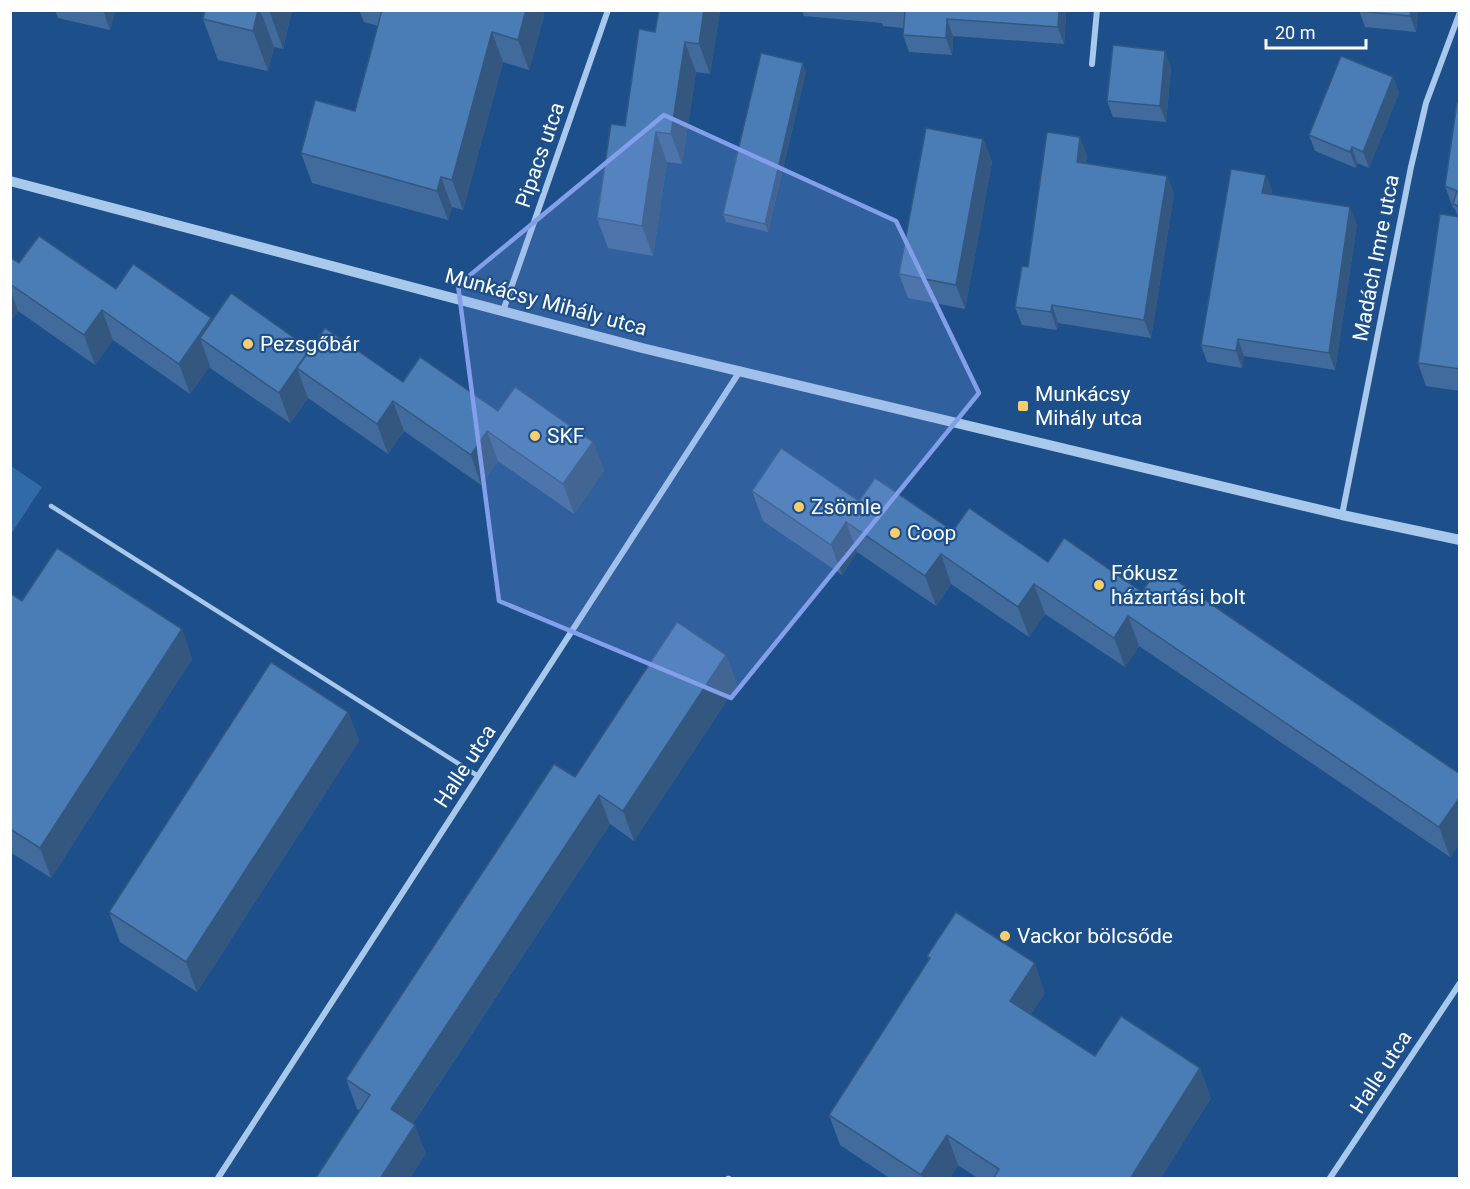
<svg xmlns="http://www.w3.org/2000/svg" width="1470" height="1189" viewBox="0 0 1470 1189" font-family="Roboto,sans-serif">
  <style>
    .green { fill: #306aa9 }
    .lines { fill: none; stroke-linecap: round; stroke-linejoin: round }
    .service { stroke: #a9c9ec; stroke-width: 4.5 }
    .minor { stroke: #a9c9ec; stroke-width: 6 }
    .tertiary { stroke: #a9c9ec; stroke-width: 10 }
    .wall { fill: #406b9c }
    .shaded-wall { fill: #34577f }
    .building { fill: #4a7cb5; stroke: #34577f; stroke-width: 1.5 }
    .marked { fill: #839eea; fill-opacity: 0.2; stroke: #839eea; stroke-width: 4.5; stroke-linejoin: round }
    .poi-dot { fill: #fcce67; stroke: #1d508b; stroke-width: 2 }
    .labels { text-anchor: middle; stroke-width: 4.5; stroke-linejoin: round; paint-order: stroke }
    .street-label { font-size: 21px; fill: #fff; stroke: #1d508b }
    .poi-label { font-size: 21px; fill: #fff; stroke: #1d508b; text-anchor: start }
  </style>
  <rect width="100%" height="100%" fill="#1d508b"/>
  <path class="green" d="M11 466 42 487 11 534Z"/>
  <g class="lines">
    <g class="service">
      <path d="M51 506 478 776"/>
      <path d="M728 1178H729"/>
    </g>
    <g class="minor">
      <path d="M1092 64 1097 10"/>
      <path d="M503 311 608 10"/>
      <path d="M1342 515 1411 167 1426 103 1460 12"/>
      <path d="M218 1178 740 371"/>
      <path d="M1330 1178 1460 983"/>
    </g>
    <path class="tertiary" d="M10 181 642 348 1342 515 1460 540"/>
  </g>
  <g class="wall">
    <path d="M55 10H115L110 30 58 18Z"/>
    <path d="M205 10H292L283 49 274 47 268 71 218 60 203 19Z"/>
    <path d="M359 10H542L544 16 529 70 503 62 463 210 452 207 448 220 312 183 301 153 355 111 378 26 364 22Z"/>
    <path d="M659 10H720L710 74 696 72 682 164 667 162 653 256 608 248 597 218 655 32Z"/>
    <path d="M802 10H1066V12L1064 44 953 36 952 55 909 52 903 35V28L883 26 882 23 804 16Z"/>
    <path d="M1359 10H1418L1416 32 1365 27Z"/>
    <path d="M1171 67 1166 122 1113 117 1107 101Z"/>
    <path d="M806 71 768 232 726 222 723 214Z"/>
    <path d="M1393 77 1399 93 1369 168 1357 163 1356 168 1315 151 1309 135Z"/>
    <path d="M1460 103V391L1426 386 1418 363 1458 217 1455 209 1453 208 1445 186Z"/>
    <path d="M983 139 992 162 965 309 908 298 899 274Z"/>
    <path d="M1087 155 1086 163 1167 176 1174 194 1151 338 1058 323 1057 330 1022 325 1015 307 1028 267Z"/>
    <path d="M1266 175 1272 191 1271 195 1357 224 1335 370 1244 356 1242 368 1207 362 1201 345Z"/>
    <path d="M10 257 19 263 116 289 211 318V321L310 349 403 382 593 442 604 471 574 514 498 461 481 485 404 431 388 454 308 398 290 423 210 368V366L190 394 113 340 95 365 18 311 10 322Z"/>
    <path d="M752 491 859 501 1142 592 1460 774V843L1450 857 1139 646 1125 667 1045 614 1029 637 951 584 936 606 857 552 842 575 763 521Z"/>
    <path d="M10 593 22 601 182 629 192 659 51 878 10 852Z"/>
    <path d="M726 655 737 685 634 841 610 824 413 1123 426 1154 357 1109 346 1079 575 777Z"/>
    <path d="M348 712 359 741 197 992 120 942 109 912Z"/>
    <path d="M927 956 1045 993 1031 1014 1095 1056 1211 1098 1160 1179H979L958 1165 949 1179H891L840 1145 829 1115 929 961Z"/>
  </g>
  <g class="shaded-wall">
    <path d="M103 10H115L110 30Z"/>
    <path d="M258 10H260L274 47 268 71 253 31Z"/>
    <path d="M269 10H292L283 49Z"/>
    <path d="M526 10H542L544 16 529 70 518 40Z"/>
    <path d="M704 10H720L710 74 699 44Z"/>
    <path d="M1059 10H1066V12L1064 44 1058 27Z"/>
    <path d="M1411 10H1418L1416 32 1410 16Z"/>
    <path d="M947 19 953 36 952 55 946 38Z"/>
    <path d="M492 32 503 62 463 210 452 180Z"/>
    <path d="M685 42 696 72 682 164 671 134Z"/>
    <path d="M1165 51 1171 67 1166 122 1160 106Z"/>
    <path d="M803 63 806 71 768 232 765 224Z"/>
    <path d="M1393 77 1399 93 1369 168 1363 152Z"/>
    <path d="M656 132 667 162 653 256 642 226Z"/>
    <path d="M1080 137 1087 155 1083 180 1077 162Z"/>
    <path d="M983 139 992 162 965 309 956 285Z"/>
    <path d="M1352 147 1357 163 1356 168 1350 152Z"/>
    <path d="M1266 175 1272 191 1269 210 1262 193Z"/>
    <path d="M1167 176 1174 194 1151 338 1144 320Z"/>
    <path d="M441 177 452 207 448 220 437 191Z"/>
    <path d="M1350 207 1357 224 1335 370 1329 353Z"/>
    <path d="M10 290 18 311 10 322Z"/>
    <path d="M1052 305 1058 323 1057 330 1051 312Z"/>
    <path d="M102 310 113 340 95 365 84 335Z"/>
    <path d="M211 318 221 348 200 338 210 366 190 394 179 364Z"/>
    <path d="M1238 339 1244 356 1242 368 1236 351Z"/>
    <path d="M310 349 297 368 308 398 290 423 279 393Z"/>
    <path d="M393 401 404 431 388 454 377 424Z"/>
    <path d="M487 431 498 461 481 485 471 455Z"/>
    <path d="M593 442 604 471 574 514 563 484Z"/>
    <path d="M846 522 857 552 842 575 831 545Z"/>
    <path d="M941 554 951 584 936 606 925 576Z"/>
    <path d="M1034 584 1045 614 1029 637 1018 607Z"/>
    <path d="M1128 616 1139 646 1125 667 1114 638Z"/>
    <path d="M182 629 192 659 51 878 40 848Z"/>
    <path d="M726 655 737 685 634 841 623 811Z"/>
    <path d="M348 712 359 741 197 992 186 962Z"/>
    <path d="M599 795 610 824 402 1139 391 1109Z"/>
    <path d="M1460 797V843L1450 857 1439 827Z"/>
    <path d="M1035 963 1045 993 1021 1030 1010 1001Z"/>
    <path d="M1200 1068 1211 1098 1160 1179H1130Z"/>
    <path d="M415 1125 426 1154 410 1179H380Z"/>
    <path d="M947 1135 958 1165 949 1179H922L921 1175Z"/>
  </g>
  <g class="building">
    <path d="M205 10H258L253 31 203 19Z"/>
    <path d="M382 10H526L518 40 492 32 452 180 441 177 437 191 301 153 315 100 355 111Z"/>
    <path d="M659 10H704L699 44 685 42 671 134 656 132 642 226 597 218 611 124 625 126 639 29 655 32Z"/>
    <path d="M895 10H1059L1058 27 947 19 946 38 903 35 905 11Z"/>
    <path d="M1359 10H1411L1410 16 1359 11Z"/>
    <path d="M1113 45 1165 51 1160 106 1107 101Z"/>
    <path d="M761 53 803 63 765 224 723 214Z"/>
    <path d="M1341 56 1393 77 1363 152 1352 147 1350 152 1309 135Z"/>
    <path d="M1457 103H1460V207L1453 204 1457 191 1445 186Z"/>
    <path d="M926 128 983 139 956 285 899 274Z"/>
    <path d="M1047 132 1080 137 1077 162 1167 176 1144 320 1052 305 1051 312 1015 307 1022 266 1028 267Z"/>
    <path d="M1231 169 1266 175 1262 193 1350 207 1329 353 1238 339 1236 351 1201 345Z"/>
    <path d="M1440 214 1460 217V369L1418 363Z"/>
    <path d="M39 236 116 289 133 264 211 318 179 364 102 310 84 335 10 284V257L19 263Z"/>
    <path d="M231 293 310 349 279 393 200 338Z"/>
    <path d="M325 328 403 382 420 357 498 411 515 387 593 442 563 484 487 431 471 455 393 401 377 424 297 368Z"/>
    <path d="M781 448 859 501 875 478 953 531 969 508 1048 562 1064 538 1142 592 1158 568 1460 774V797L1439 827 1128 616 1114 638 1034 584 1018 607 941 554 925 576 846 522 831 545 752 491Z"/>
    <path d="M57 548 182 629 40 848 10 829V593L22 601Z"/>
    <path d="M677 622 726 655 623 811 599 795 391 1109 415 1125 380 1179H315L370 1095 346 1079 554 764 575 777Z"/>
    <path d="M271 662 348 712 186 962 109 912Z"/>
    <path d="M956 912 1035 963 1010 1001 1095 1056 1121 1016 1200 1068 1130 1179H993L999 1169 947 1135 921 1175 829 1115 930 958 927 956Z"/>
  </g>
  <path class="marked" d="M664 115 896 221 979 393 731 698 499 601 458 285Z"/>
  <g class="poi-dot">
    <circle cx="248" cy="344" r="6"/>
    <rect x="1017" y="400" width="12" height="12" rx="3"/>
    <circle cx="535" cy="436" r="6"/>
    <circle cx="799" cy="507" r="6"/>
    <circle cx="895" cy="533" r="6"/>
    <circle cx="1099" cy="585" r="6"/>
    <circle cx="1005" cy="936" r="6"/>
  </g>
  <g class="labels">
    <g class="street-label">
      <text transform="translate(540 155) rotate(-71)" y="7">Pipacs utca</text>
      <text transform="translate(1376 258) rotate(-79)" y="7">Madách Imre utca</text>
      <text transform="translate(546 302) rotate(15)" y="7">Munkácsy Mihály utca</text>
      <text transform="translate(465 766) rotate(-57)" y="7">Halle utca</text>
      <text transform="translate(1381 1072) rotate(-57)" y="7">Halle utca</text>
    </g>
    <g class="poi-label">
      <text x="260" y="351">Pezsgőbár</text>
      <text x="1035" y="401">Munkácsy<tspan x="1035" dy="24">Mihály utca</tspan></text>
      <text x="547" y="443">SKF</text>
      <text x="811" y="514">Zsömle</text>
      <text x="907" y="540">Coop</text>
      <text x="1111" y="580">Fókusz<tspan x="1111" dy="24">háztartási bolt</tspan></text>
      <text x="1017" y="943">Vackor bölcsőde</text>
    </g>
  </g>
  <rect width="1470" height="1189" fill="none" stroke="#ffffff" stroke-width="24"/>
  <path d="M1266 39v9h100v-9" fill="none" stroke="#ffffff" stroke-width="3"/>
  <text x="1275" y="39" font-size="18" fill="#ffffff" stroke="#1d508b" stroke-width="4.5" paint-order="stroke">20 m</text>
</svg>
